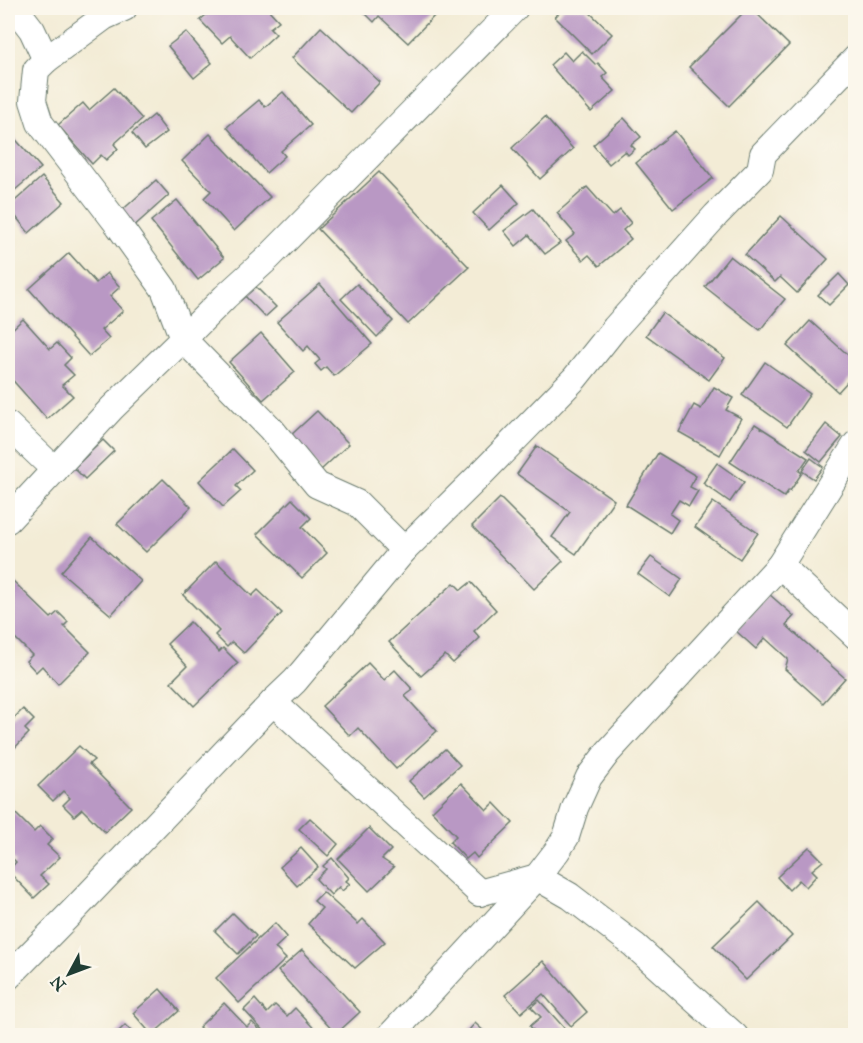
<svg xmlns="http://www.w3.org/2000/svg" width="863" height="1043" viewBox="0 0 863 1043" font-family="'IM FELL Great Primer',serif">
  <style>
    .building { fill: #b998c4 }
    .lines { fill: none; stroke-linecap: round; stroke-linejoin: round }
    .street-casing { stroke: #697a6d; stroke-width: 28 }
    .street { stroke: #fff; stroke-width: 26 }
  </style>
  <rect width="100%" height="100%" fill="#fbf7ec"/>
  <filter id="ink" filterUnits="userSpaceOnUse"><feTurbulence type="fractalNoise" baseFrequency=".0167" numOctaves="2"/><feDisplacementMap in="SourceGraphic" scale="12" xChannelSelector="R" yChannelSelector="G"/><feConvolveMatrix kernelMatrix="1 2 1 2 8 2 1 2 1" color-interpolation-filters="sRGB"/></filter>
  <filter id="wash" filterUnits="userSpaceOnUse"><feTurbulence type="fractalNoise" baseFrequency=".008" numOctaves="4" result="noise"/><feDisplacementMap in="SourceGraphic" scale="24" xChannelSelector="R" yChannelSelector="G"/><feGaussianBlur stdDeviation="1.35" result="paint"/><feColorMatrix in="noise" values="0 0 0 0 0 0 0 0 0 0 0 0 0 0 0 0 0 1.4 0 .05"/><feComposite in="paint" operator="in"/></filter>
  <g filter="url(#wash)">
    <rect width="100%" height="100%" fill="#f3ecd6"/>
    <g id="blocks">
      <g class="building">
        <path d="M200 8H267L279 21 270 28 276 34 250 58 230 36 222 43 200 20 206 15Z"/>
        <path d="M360 8H431L437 13 408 43 379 16 374 22Z"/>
        <path d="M564 8H585L612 34 592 54 555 17Z"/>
        <path d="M748 8H751L789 45 729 106 689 67Z"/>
        <path d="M321 27 380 82 351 113 292 58Z"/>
        <path d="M186 32 212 63 194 78 168 46Z"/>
        <path d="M582 51 596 65 598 63 607 73 602 77 615 91 591 112 550 65 564 52 572 61Z"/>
        <path d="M114 88 142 119 114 144 118 149 106 160 101 155 92 164 58 125 83 103 89 110Z"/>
        <path d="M283 92 311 125 281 151 285 156 266 173 227 127 259 100 265 107Z"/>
        <path d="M154 115 167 132 145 149 132 133Z"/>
        <path d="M545 117 573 149 540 179 512 148Z"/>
        <path d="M624 118 641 137 631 145 635 149 628 155 625 151 609 164 593 145Z"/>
        <path d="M675 131 713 178 673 209 636 163Z"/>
        <path d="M10 133 41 168 8 196V135Z"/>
        <path d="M210 134 270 197 234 231 204 198 211 191 182 161Z"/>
        <path d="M379 172 469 267 408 324 318 229Z"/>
        <path d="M42 177 64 202 29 233 8 207Z"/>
        <path d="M156 180 169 195 132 228 119 213Z"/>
        <path d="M503 185 519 203 489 230 473 213Z"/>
        <path d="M587 187 613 216 620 210 631 223 623 230 631 239 599 266 589 255 583 260 566 241 575 234 557 213Z"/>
        <path d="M177 200 224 258 198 280 151 221Z"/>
        <path d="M533 209 560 243 545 254 529 235 516 246 504 231Z"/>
        <path d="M781 216 828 259 797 293 780 277 775 282 745 255Z"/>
        <path d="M69 253 96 283 107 273 120 287 110 296 123 311 101 330 109 339 89 356 29 289Z"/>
        <path d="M730 256 785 299 760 330 705 287Z"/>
        <path d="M839 274 849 285 829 305 818 295Z"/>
        <path d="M253 284 276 307 265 317 243 294Z"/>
        <path d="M320 284 372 344 334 376 326 367 321 371 315 364 320 360 308 346 303 351 277 322Z"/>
        <path d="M357 284 393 321 377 337 341 299Z"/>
        <path d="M662 313 725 358 709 380 646 335Z"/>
        <path d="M23 319 50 349 57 343 71 358 64 365 74 375 62 385 73 396 47 419 8 375V333Z"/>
        <path d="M810 321 856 362V372L838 392 787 346Z"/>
        <path d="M261 333 295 372 263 400 229 362Z"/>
        <path d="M765 362 810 394 787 427 742 395Z"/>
        <path d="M714 387 733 398 726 410 741 418 720 455 679 432 694 405 701 409Z"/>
        <path d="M317 411 349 444 321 470 290 436Z"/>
        <path d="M755 424 808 458 799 471 802 473 790 491 789 490 784 497 730 462Z"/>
        <path d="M826 424 842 437 821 462 806 450Z"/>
        <path d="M103 440 114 451 85 479 74 468Z"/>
        <path d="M537 446 614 500 576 554 552 537 570 512 517 474Z"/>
        <path d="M233 449 253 470 236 486 241 491 223 507 199 481Z"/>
        <path d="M658 453 696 476 690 487 698 491 689 506 679 500 670 514 678 520 670 533 626 505Z"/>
        <path d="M811 458 823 467 814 479 802 471Z"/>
        <path d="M717 463 744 482 730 502 703 483Z"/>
        <path d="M163 479 191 507 146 552 117 524Z"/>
        <path d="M500 498 563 561 534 589 472 526Z"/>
        <path d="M292 499 311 518 302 527 327 553 302 578 257 534Z"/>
        <path d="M713 502 758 533 740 559 695 527Z"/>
        <path d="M92 537 141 581 111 615 61 572Z"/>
        <path d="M651 557 682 579 670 597 638 574Z"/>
        <path d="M216 561 252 596 258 590 282 613 244 653 232 642 227 647 215 635 219 631 183 595Z"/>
        <path d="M12 580 51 618 58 612 68 622 64 626 90 652 58 684 42 666 36 672 26 661 32 655 8 631V585Z"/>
        <path d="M471 582 496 610 474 631 480 638 453 663 445 655 421 676 389 642 454 583 461 590Z"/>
        <path d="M769 594 794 616 786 625 845 678 823 703 785 669 788 659 765 638 756 649 736 631Z"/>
        <path d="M190 622 219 652 223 648 238 663 194 706 171 682 187 666 167 644Z"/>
        <path d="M368 663 384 680 395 670 413 690 405 696 437 731 396 769 358 728 350 736 322 706Z"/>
        <path d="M23 709 34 720 25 729 29 733 8 755V724Z"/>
        <path d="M79 746 94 760 89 764 131 807 105 832 82 809 74 816 63 805 70 798 63 791 53 801 38 786Z"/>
        <path d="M445 749 460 765 424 797 409 781Z"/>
        <path d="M461 783 487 810 494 803 513 823 477 858 473 853 466 859 450 842 456 836 432 811Z"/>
        <path d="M10 808 34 832 40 826 53 839 47 845 60 857 40 876 49 884 34 898 8 871 16 862 8 854V810Z"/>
        <path d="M310 818 338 844 328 856 299 829Z"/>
        <path d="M369 828 391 850 382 859 394 867 369 891 338 859Z"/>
        <path d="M809 847 823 861 812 870 817 875 806 887 799 880 789 890 777 877Z"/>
        <path d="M301 848 318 867 297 886 280 867Z"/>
        <path d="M332 858 349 878 346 881 350 884 342 891 339 887 331 895 316 879 326 869 323 866Z"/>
        <path d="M323 892 358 924 363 919 385 942 355 968 308 924 322 908 314 901Z"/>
        <path d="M759 902 792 936 746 980 713 946Z"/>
        <path d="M233 913 256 936 238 954 215 931Z"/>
        <path d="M275 923 287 937 275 948 286 959 239 1003 216 978Z"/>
        <path d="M302 950 360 1012 336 1034 278 971Z"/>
        <path d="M543 961 587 1012 571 1026 543 994 521 1013 505 995Z"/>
        <path d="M160 989 179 1011 152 1035 133 1013Z"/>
        <path d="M255 999 267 1013 275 1005 287 1016 295 1008 321 1036H268L244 1010Z"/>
        <path d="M539 1000 567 1031 562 1036H538L530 1026 541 1017 531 1007Z"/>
        <path d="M224 1003 247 1027 252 1022 266 1036H208L199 1027Z"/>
        <path d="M475 1023 489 1036H464Z"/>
        <path d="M125 1025 136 1036H114Z"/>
      </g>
    </g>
  </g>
  <g filter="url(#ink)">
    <use href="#blocks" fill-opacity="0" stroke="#697a6d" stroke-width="1.5"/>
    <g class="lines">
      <g class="street-casing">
        <g id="street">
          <path d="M15 8 32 30 46 60"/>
          <path d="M8 425 55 470"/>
          <path d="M8 520 112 408 183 339 164 289 119 226 40 123 33 101 36 70 46 60 104 17 124 8"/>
          <path d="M404 550 357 503 317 485 271 429 183 339 225 297 268 258 515 8"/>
          <path d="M780 565 856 636"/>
          <path d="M273 702 295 681 404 550 480 475 575 378 615 328 716 215 760 170 763 154 856 58"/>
          <path d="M479 893 537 877 570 896 634 945 735 1036"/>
          <path d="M8 977 74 910 273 702 480 893"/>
          <path d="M390 1036 537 877 557 851 566 837 575 808 589 777 608 752 780 565 856 444"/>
        </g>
      </g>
      <use href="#street" class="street"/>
    </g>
  </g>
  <rect width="863" height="1043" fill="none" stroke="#fbf7ec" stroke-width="30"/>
  <g transform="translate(69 974) rotate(229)" stroke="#fbf7ec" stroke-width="4.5" paint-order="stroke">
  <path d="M0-4.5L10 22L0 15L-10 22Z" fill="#1f3d34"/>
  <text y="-9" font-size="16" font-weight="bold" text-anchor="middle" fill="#1f3d34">N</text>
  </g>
</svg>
